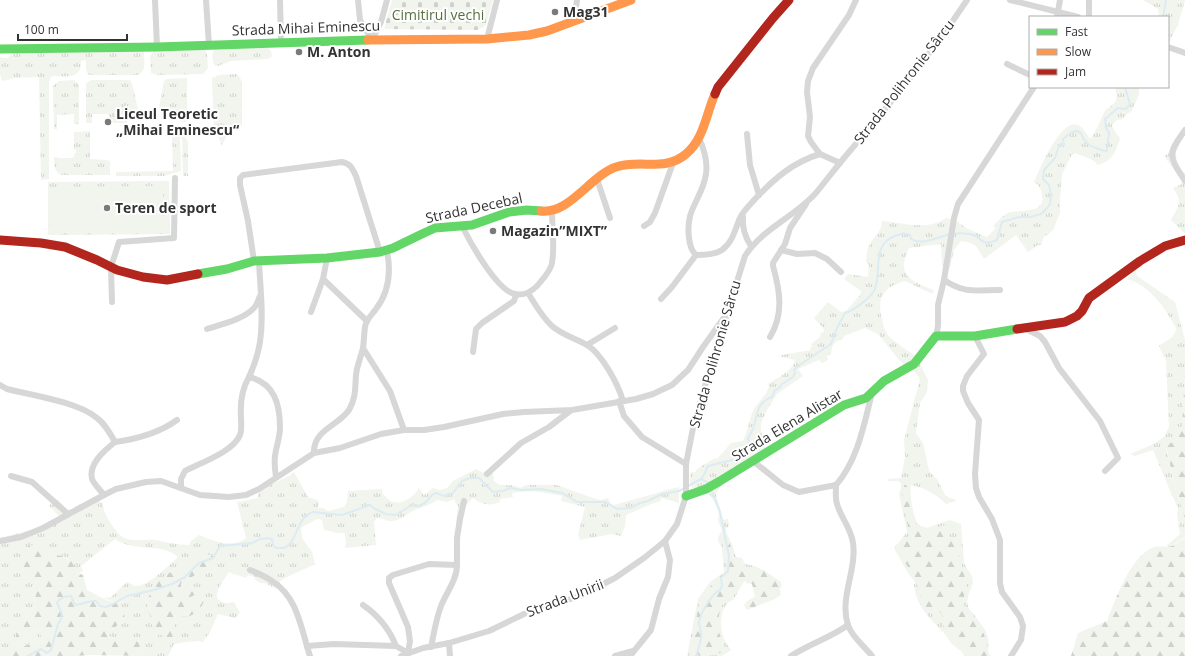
<svg xmlns="http://www.w3.org/2000/svg" width="1185" height="656" viewBox="0 0 1185 656" font-family="'Open Sans',sans-serif">
  <style>
    .grass { fill: url(#grass-tufts) }
    .forest { fill: url(#forest-firs) }
    .cemetery { fill: url(#cemetery-stones) }
    .pitch { fill: #f1f5ed }
    .lines { fill: none; stroke-linecap: round; stroke-linejoin: round }
    .stream { stroke: #ddebf3; stroke-width: 2 }
    .street { stroke: #d7d7d7; stroke-width: 6 }
    .fast { stroke: #63d668; stroke-width: 9 }
    .slow { stroke: #ff974d; stroke-width: 9 }
    .jam { stroke: #b3261e; stroke-width: 9 }
    .poi-dot { fill: #7a7a7a; stroke: #fff; stroke-width: 1.5 }
    .labels { text-anchor: middle; stroke-width: 4; stroke-linejoin: round; paint-order: stroke }
    .poi-label { font-size: 14px; font-weight: bold; fill: #333; stroke: #fff; text-anchor: start }
    .park-label { font-size: 14px; fill: #56703f; stroke: #fff }
    .street-label { font-size: 14px; fill: #333; stroke: #fff }
  </style>
  <defs>
    <pattern id="grass-tufts" width="24" height="20" patternUnits="userSpaceOnUse"><rect width="24" height="20" fill="#f1f5ed"/><path d="M3 7l-1-3M5 7V3M7 7l1-3M15 17l-1-3M17 17v-4M19 17l1-3" fill="none" stroke="#cfd2cc"/></pattern>
    <pattern id="forest-firs" width="22" height="20" patternUnits="userSpaceOnUse"><rect width="22" height="20" fill="#f1f5ed"/><path d="M5 1l3.5 6h-7zM16 11l3.5 6h-7z" fill="#cfd2cc"/></pattern>
    <pattern id="cemetery-stones" width="16" height="16" patternUnits="userSpaceOnUse"><rect width="16" height="16" fill="#f1f5ed"/><path d="M2 7V4a2 2 0 0 1 4 0v3zM10 15v-3a2 2 0 0 1 4 0v3z" fill="#cfd2cc"/></pattern>
  </defs>
  <rect width="100%" height="100%" fill="#fff"/>
  <g class="grass">
    <path d="M1143 0H1185L1178 25 1171 38 1170 43 1168 42V17H1159L1158 9Z"/>
    <path d="M268 48 271 51 272 57 267 59 231 61 218 66H215C212 60 211 54 215 49Z"/>
    <path d="M204 49 207 54 208 68 203 74 158 75 151 73 150 56 154 51Z"/>
    <path d="M143 51 144 53C144 61 147 71 138 75H89C85 71 86 65 86 60L81 61C81 80 68 76 53 76L51 77 49 82V179L41 180 39 77 15 78 2 81 0 74V57L2 58H8L13 52Z"/>
    <path d="M236 74 239 76 242 82V125L239 130 228 133 222 146 214 126 212 78 219 75Z"/>
    <path d="M187 78V122H181L172 110 159 108 164 81 167 79Z"/>
    <path d="M74 80 79 85V124H74V114L57 115V129H54L53 86 59 81Z"/>
    <path d="M92 80H130L132 84 139 113H127V123H109V114H92V123H86V84L89 81Z"/>
    <path d="M1115 87H1139V95L1131 112 1128 113 1123 119 1117 120 1112 125 1113 128 1120 139C1114 155 1114 159 1098 165L1093 160 1075 153 1072 154 1062 174 1060 200V213L1053 230 1043 238 1041 245H1038L1028 252 1016 235 984 259C976 246 977 243 961 241L954 250 950 268 942 265 941 244 909 248C907 253 903 261 904 267 904 280 924 286 934 290L932 294 905 281C884 287 876 297 882 319 883 324 884 329 887 334 894 342 908 351 917 357L904 366 901 361 899 360 878 334 865 328 844 336 842 340 836 341 832 347 831 354 827 356 828 360 822 363 819 360 798 369 803 376 777 394 767 410 761 423V431L766 449 702 488H692L690 482V473L692 472H695L697 469 715 458 717 459 731 443 743 441C748 431 749 420 753 411 758 401 769 395 769 383 778 378 793 370 795 360L779 356 782 355 811 350 810 348 812 347 811 344 820 337V334L824 331 823 328 814 318 828 302 841 312 846 311 861 294V291L844 279 848 274 868 277 869 265 866 262C867 257 866 251 869 246 873 236 882 233 882 221 903 223 927 231 946 218L957 221 966 228 987 237 996 228 993 226C997 222 1002 216 1008 213 1019 209 1046 215 1042 195 1042 190 1039 185 1034 182 1039 171 1061 117 1078 125 1083 127 1087 135 1090 139 1097 131 1100 120 1105 111 1108 107 1115 105 1116 100 1117 96 1116 91 1115 87Z"/>
    <path d="M90 131V159L106 160 110 161V175H61C54 171 54 165 54 157H57L58 158H72L74 157V154L76 153V150L74 149V132Z"/>
    <path d="M172 131H180L181 171 164 176H116V172L173 171Z"/>
    <path d="M182 133 188 142V176H183Z"/>
    <path d="M1171 146 1176 149C1176 158 1176 168 1185 173V234L1171 220C1179 205 1183 202 1173 188L1180 185 1183 182 1164 156 1168 154Z"/>
    <path d="M169 181 170 234 48 235V182Z"/>
    <path d="M1137 267 1136 271 1137 276 1175 302 1185 340V370L1182 426 1177 439 1166 447 1176 491 1185 515V537L1171 546H1166L1180 534 1177 514 1178 508 1171 493 1153 450 1135 456 1130 454 1154 444 1165 436 1169 426 1166 361 1159 346C1166 340 1175 339 1176 328 1165 308 1151 286 1127 279Z"/>
    <path d="M919 362 928 380 927 392 920 403 916 433 923 443 929 471 937 479 945 495 950 498 955 499 956 501 946 504C936 494 925 488 911 485 910 499 912 512 918 525L927 528 950 520 961 524 964 562C966 569 973 574 973 582 972 589 965 598 968 606 969 609 973 613 975 616 986 631 990 633 988 652L991 656H964C962 649 956 649 951 643 948 639 946 635 942 631 928 616 916 606 914 584L916 583 908 573 894 548 907 532 899 494 901 489V483L898 481H888V479L901 478 905 457 904 440 920 379 912 368Z"/>
    <path d="M476 469 483 473 487 470 493 473 494 481C502 489 511 482 520 488L526 485H557L590 497 600 500 608 498 611 504 614 505 657 493 665 490 679 487V503L662 498 659 502 650 504 649 505 626 515 625 526 621 536 612 534 580 540 578 534 585 507 561 501 562 496C543 492 532 490 512 493L513 497 500 499V502C490 506 481 505 473 498L465 506 462 524 456 522 458 505 456 504 454 499 447 502 438 500C431 504 423 507 415 510 407 513 402 520 393 521 387 522 383 518 377 518L374 522 376 545 345 548 346 543 345 533H338L324 530 322 520 317 519 302 527 301 530 302 538 312 552 315 564 281 580 277 589 264 583H261L255 580V577L248 575 246 578 229 572C224 580 216 589 217 598 223 604 226 604 234 602L240 613 235 618 218 614 210 632 202 643 200 641 186 642 174 644 168 656H142L138 639 121 641 107 635 125 618 118 603 103 598 111 597 127 582C130 583 132 585 135 586 148 587 168 566 177 558V556C159 542 135 553 115 539L81 566 83 571 79 573 74 572 73 562 63 556 42 552 43 546 34 579 45 582 36 593 33 610 18 625 23 638 33 630 40 631 42 640 16 649 12 656H0V538L35 529 59 517 57 514 49 506 54 500H58L67 510 71 509 94 497 103 504C102 512 116 534 124 538 133 542 145 539 155 540 166 542 177 545 189 545L191 541 199 535C214 541 232 549 246 538L237 502 244 501 258 498V493L272 484 289 476 294 472 308 497 319 501 318 508H323L328 511 344 507 347 502 348 491 382 489C382 493 383 494 386 497 396 509 413 499 419 488L424 495 433 488 440 490 447 488 453 481Z"/>
    <path d="M722 484 716 494 723 520 728 519 729 527 726 528V532L732 544 736 557 742 558 745 564C761 566 768 574 781 582L782 588 765 578H748L743 583 734 599C719 605 719 627 724 639 726 643 729 647 731 650L722 656H687L698 599 710 582 724 572 722 548 718 541V537L722 531 718 520 719 515 717 506 710 495 707 494 697 499Z"/>
  </g>
  <g class="forest">
    <path d="M1185 370V519L1179 498 1176 491 1166 446 1177 439 1182 426Z"/>
    <path d="M904 484 907 486 910 510 914 523 929 530 945 525V534L951 537 959 555 967 585 963 600 965 608 984 634 989 656H968C965 648 963 649 957 645 950 638 944 629 941 620L943 616 940 612 935 609 928 611C920 600 921 593 916 582 912 572 905 563 900 554L905 543 910 537 902 498Z"/>
    <path d="M726 537 729 540 735 561 747 567 764 570 779 583 781 595 775 599 747 610 744 605 747 601 755 597 752 584 746 583 745 578 741 581 733 596 721 606 718 620V630L724 645V651L715 655 689 656 700 599 715 581 726 571V565L722 541Z"/>
    <path d="M1185 538V656H1071L1078 633 1107 621C1115 600 1131 555 1154 547 1159 545 1166 548 1172 546 1176 544 1181 540 1185 538Z"/>
    <path d="M29 545 43 546V552L62 556 73 562 75 572 83 575 87 590 106 600 118 603 122 606 125 618 107 635 121 641 133 636 138 639 142 656 89 655 77 656H4L12 655 16 649 42 640 40 631 33 630 23 638 16 637 18 625 33 610 36 593 45 582 34 579 17 572 21 555Z"/>
    <path d="M204 554 210 555 218 558 199 573 181 583V587L182 591 192 588 197 590V594L188 598 192 599 199 596 204 599C204 606 196 613 190 616 186 617 181 616 177 617L170 647 166 648 162 635H156C150 629 153 625 151 618 150 614 147 610 147 606 146 596 161 576 169 573 175 571 180 573 185 571 188 563 193 558 202 558Z"/>
  </g>
  <path class="cemetery" d="M392 0H493L486 25 478 30 384 29Z"/>
  <path class="pitch" d="M163 186 164 229 50 230V187Z"/>
  <g class="lines">
    <g class="stream">
      <path d="M1163 17 1166 0"/>
      <path d="M701 479 707 482 708 484"/>
      <path d="M28 656 41 649 47 653 51 650 58 624 61 619 62 614 57 603C60 597 65 596 71 596L74 603 76 605 92 601H96L100 606 106 607 111 605 127 596 154 590 172 584 185 577 199 563 213 558 220 546 253 543C257 539 266 537 272 539L273 545 276 548H284C298 542 296 517 313 512L342 515 370 505 375 509 386 514 396 515 410 506H419L425 503 433 494 436 493 444 496 453 493 462 481 470 478H479L493 492 502 491 511 488 521 490 541 489 562 493 577 502H606L617 509 630 508 640 503 648 501 662 494 679 491 701 479 704 475 708 466 736 459 738 456 750 448 748 438C760 424 751 404 772 397L775 390 778 389 782 384 793 377 795 373 794 370 798 366 831 344 837 328 845 313C852 312 871 297 874 291 883 273 870 245 895 236 901 234 903 232 910 235L911 239C921 245 933 239 944 236 951 233 962 233 969 234 983 235 978 248 997 240L1002 222 1019 217H1030L1041 214 1048 207 1050 204 1051 194 1049 185 1043 179 1044 170 1055 158 1059 146 1064 145 1063 139 1072 132 1077 131 1081 133C1085 146 1093 147 1105 151L1107 150 1109 133 1106 128 1105 119 1118 108C1124 109 1126 111 1130 104L1125 87"/>
      <path d="M697 656C697 649 701 644 701 637 702 632 699 627 699 622 700 614 713 592 720 590L722 586 721 578 728 571 729 556 720 512 711 490"/>
    </g>
    <g class="street">
      <path d="M155 0 157 47"/>
      <path d="M206 0 209 45"/>
      <path d="M280 0 281 43"/>
      <path d="M358 0 360 20 372 40"/>
      <path d="M1010 0 1078 17"/>
      <path d="M1089 0V17"/>
      <path d="M1057 17 1060 0"/>
      <path d="M574 21 577 0"/>
      <path d="M487 39 497 0"/>
      <path d="M372 40 381 22 387 0"/>
      <path d="M1168 47 1185 53"/>
      <path d="M1007 64 1030 75"/>
      <path d="M1185 130C1167 155 1169 156 1185 181"/>
      <path d="M747 134 750 165 759 195"/>
      <path d="M840 163 820 154 811 142 808 136 810 117 807 92 808 81 813 68 849 15 856 0"/>
      <path d="M597 179 610 218"/>
      <path d="M743 217C742 228 745 237 751 246"/>
      <path d="M462 226C470 242 497 291 515 294 524 296 531 292 537 286 542 280 551 271 552 263 555 246 552 228 552 211"/>
      <path d="M644 226 650 222 655 213 673 163"/>
      <path d="M781 250 797 254 815 253 827 259 841 272"/>
      <path d="M696 255C703 255 716 254 722 250 733 242 735 229 740 218 743 211 750 205 755 199 774 179 793 162 820 154"/>
      <path d="M254 261 248 221 240 185V178L243 175 342 162C351 164 352 168 356 176L380 252"/>
      <path d="M323 279 367 321"/>
      <path d="M944 280C965 294 976 290 1000 290"/>
      <path d="M528 293C535 304 542 317 552 326 562 335 575 338 587 345 602 354 618 384 623 401"/>
      <path d="M661 299 672 287 696 255C691 250 690 245 689 238 685 208 702 200 706 174 708 161 704 149 699 138"/>
      <path d="M112 302 111 267 119 242 174 238 175 178"/>
      <path d="M311 312 323 279 327 258"/>
      <path d="M207 329C222 324 242 320 254 308 257 305 258 300 260 296"/>
      <path d="M1026 329 1040 336 1045 342 1059 368 1100 421 1118 458 1105 471"/>
      <path d="M936 336 938 326V305L944 280 954 218 958 204 1034 87"/>
      <path d="M975 336 984 354 967 376 963 386V391L968 403 979 420 975 474 976 488 979 497 992 519 1000 540V583L1002 592 1020 617 1023 626 1021 640 1011 656"/>
      <path d="M770 337C784 314 780 291 773 266V263L785 244 790 228 806 204"/>
      <path d="M587 345 615 328"/>
      <path d="M363 348 390 391 404 430"/>
      <path d="M473 352 476 329 482 323 514 301 516 295"/>
      <path d="M249 377C254 366 258 354 260 342 264 315 260 287 259 261"/>
      <path d="M0 385 7 389C31 395 78 402 97 418 105 424 110 433 115 442 137 439 159 433 177 420"/>
      <path d="M314 453 340 448 381 434 404 430H424L444 427 503 414 524 412 572 410 636 399 653 394 672 385 688 370 703 347 723 319"/>
      <path d="M753 461 783 485 799 492 836 485"/>
      <path d="M686 464 693 428 713 358 745 256C762 229 794 217 815 194 825 182 834 170 844 158 887 107 930 56 967 0"/>
      <path d="M487 474 521 443 549 427 570 411"/>
      <path d="M11 476 32 482 68 514"/>
      <path d="M181 488V479L185 471C200 463 233 452 240 435 242 430 241 423 241 417 240 403 242 389 249 377 275 383 280 405 280 428 280 437 276 447 275 456 274 463 275 470 276 477"/>
      <path d="M104 495C100 490 94 484 92 479 88 464 105 450 115 442"/>
      <path d="M0 541 21 537 43 528 104 495 116 489 146 482 161 481 200 495 229 497 246 495 259 489 314 453C313 430 338 426 349 410 356 398 355 388 356 375 357 365 361 357 363 348 364 341 364 334 365 327 366 319 372 315 376 309 389 292 391 271 387 251"/>
      <path d="M250 570C257 573 265 576 272 581 298 597 301 629 310 656"/>
      <path d="M363 605C379 616 389 628 396 646"/>
      <path d="M449 643 450 656"/>
      <path d="M307 646 334 644 396 646 408 653 410 641 408 627 389 583V578L393 575 429 564 457 565V538L460 519 464 501"/>
      <path d="M431 647C434 633 436 619 441 606 446 593 457 580 457 565"/>
      <path d="M401 656 423 648 449 643 489 631 524 614 580 596 615 578 644 558 665 541 677 524 686 496V464L642 437 624 416 619 401"/>
      <path d="M615 656 633 651"/>
      <path d="M630 656 651 630 659 599 668 577 670 560 665 541"/>
      <path d="M791 656C809 644 830 638 848 625"/>
      <path d="M872 656C865 647 851 636 848 625 839 598 857 570 853 543 851 528 841 518 837 504 835 498 836 491 836 485 858 460 864 424 872 393"/>
    </g>
    <g class="fast">
      <path d="M0 49 157 47 368 40"/>
      <path d="M198 274 227 269 254 261 327 258 380 252 393 248 424 233 435 228 472 225 509 212 527 210 541 211"/>
      <path d="M686 496 706 489 720 481 844 405 866 398 884 381 914 364 936 336H975L1017 329"/>
    </g>
    <g class="slow">
      <path d="M368 40 487 39 529 35 547 31 631 0"/>
      <path d="M541 211C570 214 590 176 616 167 640 159 665 172 686 154 704 139 706 114 715 94"/>
    </g>
    <g class="jam">
      <path d="M715 94 718 87 773 18 789 0"/>
      <path d="M0 240 41 243 65 247 97 260 117 270 143 277 167 280 198 274"/>
      <path d="M1017 329 1065 322 1077 316 1082 311 1089 298 1140 261 1165 246 1185 240"/>
    </g>
  </g>
  <g class="poi-dot">
    <circle cx="555" cy="12" r="4"/>
    <circle cx="299" cy="52" r="4"/>
    <circle cx="108" cy="122" r="4"/>
    <circle cx="107" cy="208" r="4"/>
    <circle cx="493" cy="231" r="4"/>
  </g>
  <g class="labels">
    <g class="poi-label">
      <text x="563" y="17">Mag31</text>
      <text x="307" y="57">M. Anton</text>
      <text x="116" y="119">Liceul Teoretic<tspan x="116" dy="16">„Mihai Eminescu“</tspan></text>
      <text x="115" y="213">Teren de sport</text>
      <text x="501" y="236">Magazin”MIXT”</text>
    </g>
    <g class="park-label">
      <text x="438" y="20">Cimitirul vechi</text>
    </g>
    <g class="street-label">
      <text transform="translate(306 28) rotate(-2)" y="5">Strada Mihai Eminescu</text>
      <text transform="translate(904 82) rotate(-52)" y="5">Strada Polihronie Sârcu</text>
      <text transform="translate(474 208) rotate(-12)" y="5">Strada Decebal</text>
      <text transform="translate(715 354) rotate(-74)" y="5">Strada Polihronie Sârcu</text>
      <text transform="translate(787 425) rotate(-31)" y="5">Strada Elena Alistar</text>
      <text transform="translate(565 598) rotate(-21)" y="5">Strada Unirii</text>
    </g>
  </g>
  <rect x="1029" y="16" width="140" height="72" fill="#ffffff" stroke="#adadad"/>
  <rect x="1037" y="29" width="20" height="6" fill="#63d668" stroke="#adadad"/>
  <text x="1065" y="36" font-size="12" fill="#333333">Fast</text>
  <rect x="1037" y="49" width="20" height="6" fill="#ff974d" stroke="#adadad"/>
  <text x="1065" y="56" font-size="12" fill="#333333">Slow</text>
  <rect x="1037" y="69" width="20" height="6" fill="#b3261e" stroke="#adadad"/>
  <text x="1065" y="76" font-size="12" fill="#333333">Jam</text>
  <path d="M18 34v6h109v-6" fill="none" stroke="#333333" stroke-width="2"/>
  <text x="24" y="34" font-size="12" fill="#333333" stroke="#ffffff" stroke-width="3" paint-order="stroke">100 m</text>
</svg>
